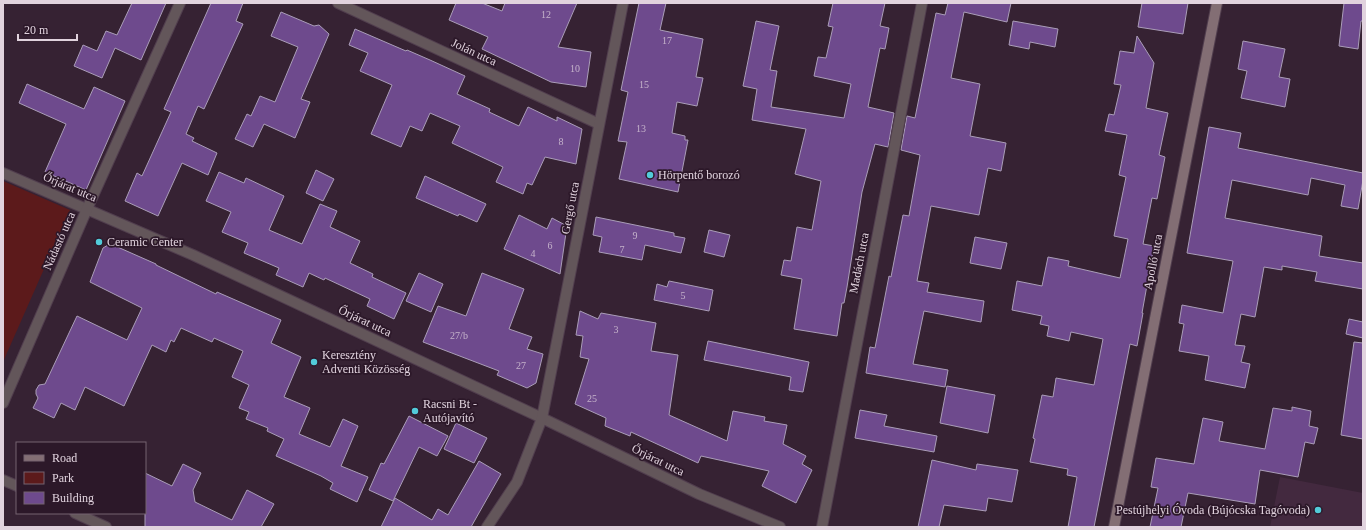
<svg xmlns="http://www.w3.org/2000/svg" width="1366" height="530" viewBox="0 0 1366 530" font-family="Georgia,serif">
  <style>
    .built { fill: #43293f }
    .green { fill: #5c1a1b }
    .building { fill: #6e4a8d; stroke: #aa9db8 }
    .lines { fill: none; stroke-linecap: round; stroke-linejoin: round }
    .street-casing { stroke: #513e4e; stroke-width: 12 }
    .secondary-casing { stroke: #513e4e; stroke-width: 12 }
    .street { stroke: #63565a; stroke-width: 10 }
    .secondary { stroke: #836e74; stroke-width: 10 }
    .poi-dot { fill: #52cbd9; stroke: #2c1829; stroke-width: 1.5 }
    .labels { text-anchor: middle; stroke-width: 3.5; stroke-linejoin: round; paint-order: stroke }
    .number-label { font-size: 10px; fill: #c4b1ca }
    .street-label { font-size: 12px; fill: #e1d3de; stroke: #2c1829 }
    .poi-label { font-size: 12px; fill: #e1d3de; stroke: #2c1829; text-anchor: start }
  </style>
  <rect width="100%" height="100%" fill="#362233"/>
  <path class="built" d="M1280 477 1363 493V527H1270Z"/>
  <path class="green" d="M3 181 70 210 3 362Z"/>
  <g class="building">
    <path d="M132 3H166L141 60 115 48 102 78 74 66 83 45 97 51 106 31 117 35Z"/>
    <path d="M211 3H243L236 21 243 24 204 109 198 106 186 134 194 138 192 141 217 153 208 175 182 163 158 216 125 201 137 173 142 176 171 112 164 109Z"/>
    <path d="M456 3H482L502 11 505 3H577L558 47 591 52 586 87 551 82 482 49 488 37 449 20Z"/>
    <path d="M639 3H666L660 30 703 39 696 77 703 78 697 106 677 102 672 133 685 136V140H688L678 192 619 179 627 142 618 141 628 92 621 90Z"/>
    <path d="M833 3H885L880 26 889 28 885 49 880 48 868 107 894 113 888 147 875 144 862 192 847 287 844 303H842L837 336 794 329 802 279 781 275 784 260 791 261 797 227 812 230 821 181 795 174 806 129 752 120 757 89 743 86 756 21 779 26 770 70 777 71 771 107 844 118 851 84 814 76 818 57 826 58 833 27 828 26Z"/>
    <path d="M948 3H1011L1007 22 964 12 951 78 980 84 970 136 1006 143 1001 171 988 168 979 215 931 206 917 281 929 283 927 292 984 301 981 322 924 311 913 364 948 370 945 387 866 373 870 347 875 348 889 276 891 277 903 215 909 216 920 155 901 150 907 116 915 118 936 13 945 15Z"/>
    <path d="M1142 3H1188L1183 34 1138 27Z"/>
    <path d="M1344 3H1363V21H1361L1358 49 1339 46Z"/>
    <path d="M281 12 314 26 319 25 329 34 301 99 310 102 295 138 264 124 253 147 235 139 247 114 251 116 260 96 275 102 298 47 271 36Z"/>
    <path d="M1013 21 1058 29 1055 47 1030 42 1029 49 1009 45Z"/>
    <path d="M355 29 406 51 407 50 430 60 465 76 457 94 490 109 489 112 519 126 528 107 557 121V117L582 129 576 164 545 157 532 185 527 183 523 194 496 182 503 167 452 143 460 126 430 113 422 131 410 126 401 147 371 134 392 85 360 71 368 53 349 45Z"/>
    <path d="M1137 36 1154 63 1146 108 1168 113 1159 155 1165 157 1157 199 1152 198 1143 244 1154 246 1142 313H1143L1137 346 1130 344 1094 527H1068L1077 477 1067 475 1068 469 1030 462 1035 439 1033 438 1042 395 1053 397 1056 378 1094 385 1103 339 1071 332 1069 341 1047 336 1049 326 1040 324 1042 316 1012 310 1017 281 1042 286 1048 257 1069 261 1068 266 1120 278 1128 239 1114 236 1126 177 1119 175 1127 135 1105 131 1109 114 1114 115 1121 85 1114 84 1120 51 1134 53Z"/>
    <path d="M1243 41 1285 49 1279 77 1290 79 1285 107 1241 98 1247 71 1238 69Z"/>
    <path d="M27 84 84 109 94 87 125 101 86 190 45 172 66 124 19 103Z"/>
    <path d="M1209 127 1241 133 1238 148 1363 173V180L1358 209 1341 206 1345 185 1311 178 1308 195 1232 180 1225 218 1322 236 1319 256 1363 263V289L1315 281 1317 272 1282 266V270L1264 267 1255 317 1241 314 1235 345 1245 346 1241 362 1250 364 1245 388 1205 380 1209 356 1179 351 1184 324 1179 323 1182 305 1223 313 1233 261 1187 253Z"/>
    <path d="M316 170 334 179 323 201 306 193Z"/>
    <path d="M219 172 244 183 246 178 284 196 269 230 302 244 320 204 337 211 330 227 360 241 350 263 373 274 372 277 406 293 394 319 367 306 370 299 325 278 324 280 309 273 303 287 276 275 279 268 244 253 248 243 222 232 231 212 206 201Z"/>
    <path d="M425 176 486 204 477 222 459 214 458 216 416 198Z"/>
    <path d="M519 215 547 229 552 218 567 226 560 274 504 249Z"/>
    <path d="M596 217 674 233V236L685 238 681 253 645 245 642 260 599 252 602 237 593 235Z"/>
    <path d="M709 230 730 235 724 257 704 252Z"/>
    <path d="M975 237 1007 243 1001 269 970 263Z"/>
    <path d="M108 245H113L156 264V265L216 294 217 292 281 320 271 343 301 357 284 397 310 408 299 434 330 447 343 419 358 426 341 466 368 477 357 502 330 489 333 483 321 476 276 456 284 439 267 431 268 428 246 419 249 412 239 408 249 385 232 377 243 351 214 338 212 342 181 328 174 342 171 340 166 352 152 345 124 406 85 387 75 410 61 403 54 418 33 408 38 398 36 394V390L39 385 45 384 77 316 127 340 142 308 90 282 103 248Z"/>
    <path d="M419 273 443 284 431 312 406 301Z"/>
    <path d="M482 273 524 289 509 329 532 337 527 349 543 354 536 383 527 388 497 375 499 371 423 342 438 306 466 316Z"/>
    <path d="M669 281 713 290 709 311 654 300 657 284 667 287Z"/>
    <path d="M580 311 598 319 601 313 656 323 651 351 678 355 669 415 727 441 733 411 765 417 764 421 787 425 783 444 806 456 802 464 812 470 796 503 762 486 769 471 701 456 698 463 631 432 630 436 605 426 606 418 575 404 589 359 580 357 583 336 576 335Z"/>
    <path d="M1349 319 1363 322V338L1346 334Z"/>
    <path d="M708 341 809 362 803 392 789 390 791 377 704 360Z"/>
    <path d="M1354 342 1363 343V439L1341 435Z"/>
    <path d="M947 386 995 395 988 433 940 423Z"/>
    <path d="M1292 407 1311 411 1309 426 1318 428 1314 444 1305 442 1298 477 1260 470 1255 504 1188 493 1181 527H1150L1158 488 1151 487 1156 458 1194 464 1203 418 1223 422 1219 441 1265 449 1273 408 1292 411Z"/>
    <path d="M860 410 887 415 884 426 937 436 934 452 855 438Z"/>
    <path d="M409 416 448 436 437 456 419 447 393 501 369 490 381 463 384 464Z"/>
    <path d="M456 423 487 438 474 463 444 449Z"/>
    <path d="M932 460 976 470 977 464 1018 470 1012 502 988 498 986 511 944 505 939 527H918Z"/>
    <path d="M479 461 501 474 471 527H381L395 498 432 520 438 509 448 515Z"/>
    <path d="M183 464 201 473 193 490 195 502 232 520 247 490 274 504 261 527H145V473L172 486Z"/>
  </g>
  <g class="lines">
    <g class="street-casing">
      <g id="street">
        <path d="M338 3 599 124"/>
        <path d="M3 173 193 255 542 418 699 494 780 527"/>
        <path d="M3 403 87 209 180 3"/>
        <path d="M3 480 17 486"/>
        <path d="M75 513 106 527"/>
        <path d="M487 527 517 482 542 418 623 3"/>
        <path d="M822 527 922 3"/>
      </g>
    </g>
    <g class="secondary-casing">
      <path id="secondary" d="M1114 527 1217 3"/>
    </g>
    <use href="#street" class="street"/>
    <use href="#secondary" class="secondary"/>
  </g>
  <g class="poi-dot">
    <circle cx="650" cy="175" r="4"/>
    <circle cx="99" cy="242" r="4"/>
    <circle cx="314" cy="362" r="4"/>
    <circle cx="415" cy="411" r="4"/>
    <circle cx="1318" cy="510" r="4"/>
  </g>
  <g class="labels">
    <g class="number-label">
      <text x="546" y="18">12</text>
      <text x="667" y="44">17</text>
      <text x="575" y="72">10</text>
      <text x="644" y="88">15</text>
      <text x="641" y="132">13</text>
      <text x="561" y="145">8</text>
      <text x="635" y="239">9</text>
      <text x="550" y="249">6</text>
      <text x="622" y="253">7</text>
      <text x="533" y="257">4</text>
      <text x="683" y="299">5</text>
      <text x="616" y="333">3</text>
      <text x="459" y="339">27/b</text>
      <text x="521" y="369">27</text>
      <text x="592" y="402">25</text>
    </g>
    <g class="street-label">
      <text transform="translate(474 52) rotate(25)" y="4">Jolán utca</text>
      <text transform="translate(70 187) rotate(23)" y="4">Őrjárat utca</text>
      <text transform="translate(570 208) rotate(-79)" y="4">Gergő utca</text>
      <text transform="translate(59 241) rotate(-66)" y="4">Nádastó utca</text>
      <text transform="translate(1153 262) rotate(-79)" y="4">Apolló utca</text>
      <text transform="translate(859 263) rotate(-79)" y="4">Madách utca</text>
      <text transform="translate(365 321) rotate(25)" y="4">Őrjárat utca</text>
      <text transform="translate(658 460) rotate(26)" y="4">Őrjárat utca</text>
    </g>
    <g class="poi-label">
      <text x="658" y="179">Hörpentő borozó</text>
      <text x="107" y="246">Ceramic Center</text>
      <text x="322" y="359">Keresztény<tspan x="322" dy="14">Adventi Közösség</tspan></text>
      <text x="423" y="408">Racsni Bt -<tspan x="423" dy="14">Autójavító</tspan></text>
      <text x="1310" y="514" text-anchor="end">Pestújhelyi Óvoda (Bújócska Tagóvoda)</text>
    </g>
  </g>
  <rect width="1366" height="530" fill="none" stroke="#e1d3de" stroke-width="8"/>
  <rect x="16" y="442" width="130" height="72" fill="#2c1829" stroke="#746371"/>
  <rect x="24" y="455" width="20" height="6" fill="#836e74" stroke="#746371"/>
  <text x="52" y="462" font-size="12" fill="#e1d3de">Road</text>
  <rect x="24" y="472" width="20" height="12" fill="#5c1a1b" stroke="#746371"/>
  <text x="52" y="482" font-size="12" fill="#e1d3de">Park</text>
  <rect x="24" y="492" width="20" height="12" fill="#6e4a8d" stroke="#746371"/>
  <text x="52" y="502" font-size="12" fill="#e1d3de">Building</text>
  <path d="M18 34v6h59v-6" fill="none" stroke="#e1d3de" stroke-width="2"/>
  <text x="24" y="34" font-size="12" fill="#e1d3de" stroke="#2c1829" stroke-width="3" paint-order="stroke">20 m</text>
</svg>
